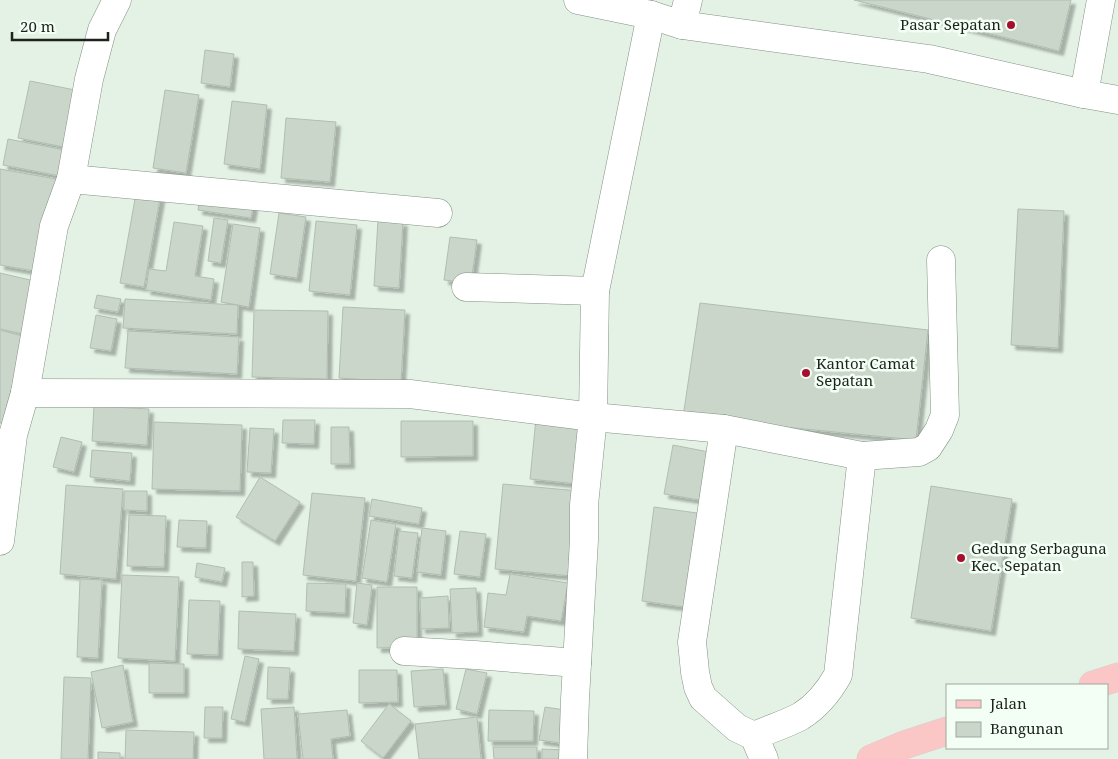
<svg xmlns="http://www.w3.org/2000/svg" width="1118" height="759" viewBox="0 0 1118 759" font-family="'Noto Serif',serif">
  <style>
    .building { fill: #c9d6c9; stroke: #b0beb1; filter: url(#shadow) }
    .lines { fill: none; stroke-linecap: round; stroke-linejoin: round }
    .minor-casing { stroke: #849185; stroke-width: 29 }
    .major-casing { stroke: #d2d3d2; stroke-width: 29 }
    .minor { stroke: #fff; stroke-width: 28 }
    .major { stroke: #fac6c6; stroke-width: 28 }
    .poi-dot { fill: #a70f2e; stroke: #f3fff4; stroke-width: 2 }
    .labels { text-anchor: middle; stroke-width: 5; stroke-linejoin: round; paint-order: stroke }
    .poi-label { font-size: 15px; fill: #1d221d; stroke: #f3fff4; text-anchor: start }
  </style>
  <defs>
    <filter id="shadow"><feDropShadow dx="4.5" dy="4.5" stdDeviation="1" flood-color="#0004"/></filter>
  </defs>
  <rect width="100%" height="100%" fill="#e4f2e5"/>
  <g class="building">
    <path d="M854 0H1071L1059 51Z"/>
    <path d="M205 50 234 54 230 87 201 83Z"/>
    <path d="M30 81 80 91 69 148 18 138Z"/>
    <path d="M165 90 199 95 186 173 153 168Z"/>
    <path d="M232 101 267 105 260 169 224 164Z"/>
    <path d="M286 118 336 122 330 182 281 178Z"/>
    <path d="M8 139 65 150 60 176 3 165Z"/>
    <path d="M0 169 56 179 40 272 0 265Z"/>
    <path d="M137 188 161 193 144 287 120 283Z"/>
    <path d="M201 192 254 201 251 218 198 210Z"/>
    <path d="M1018 209 1064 211 1058 348 1011 345Z"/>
    <path d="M279 213 306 217 297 278 270 274Z"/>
    <path d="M214 218 228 220 221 263 208 261Z"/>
    <path d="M378 220 403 222 399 288 374 286Z"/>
    <path d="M316 221 357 225 350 295 309 291Z"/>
    <path d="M174 222 203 226 195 276 214 279 211 300 146 290 149 269 166 271Z"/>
    <path d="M233 224 260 228 249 307 221 302Z"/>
    <path d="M450 237 477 240 471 283 444 280Z"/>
    <path d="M0 273 39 282 28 335 0 329Z"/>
    <path d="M97 295 121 299 118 312 94 308Z"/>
    <path d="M125 299 238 305 237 334 123 328Z"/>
    <path d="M700 303 928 330 916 440 683 417Z"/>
    <path d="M343 307 405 310 401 382 339 378Z"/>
    <path d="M254 310 328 311 327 379 252 377Z"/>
    <path d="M96 315 117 319 111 351 90 348Z"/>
    <path d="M0 330 26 337 2 423H0Z"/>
    <path d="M128 331 239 337 237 374 125 368Z"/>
    <path d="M94 406 149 409 147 445 92 441Z"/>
    <path d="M536 418 584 423 578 484 530 479Z"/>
    <path d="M283 420H315L314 444 282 443Z"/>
    <path d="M401 421H473V456L401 457Z"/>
    <path d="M154 422 242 425 240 491 152 489Z"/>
    <path d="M331 427H349L350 464H331Z"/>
    <path d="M250 428 274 429 271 473 247 472Z"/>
    <path d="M61 437 82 442 74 472 53 467Z"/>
    <path d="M673 445 709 452 700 500 664 494Z"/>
    <path d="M92 450 132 453 130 481 90 477Z"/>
    <path d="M260 477 300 502 275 541 236 517Z"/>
    <path d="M503 484 579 491 572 576 495 569Z"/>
    <path d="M66 485 123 489 116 579 60 574Z"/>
    <path d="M931 486 1012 499 991 631 911 618Z"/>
    <path d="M124 491H147V511L124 510Z"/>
    <path d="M312 493 365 498 356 581 303 575Z"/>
    <path d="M372 499 422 508 419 524 369 516Z"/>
    <path d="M654 507 704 514 692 608 642 601Z"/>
    <path d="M129 515 166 516 164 567 127 566Z"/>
    <path d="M179 520 207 521 206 548 177 547Z"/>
    <path d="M371 520 396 524 387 582 362 578Z"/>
    <path d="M422 528 446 531 441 575 417 572Z"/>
    <path d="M399 531 418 533 412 578 394 576Z"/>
    <path d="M460 531 486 534 480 577 454 574Z"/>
    <path d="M242 562H253L254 596 242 597Z"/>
    <path d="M197 563 225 568 222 582 195 577Z"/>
    <path d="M510 574 568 583 561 621 527 616 524 632 484 627 488 593 506 595Z"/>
    <path d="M122 575 179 577 175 661 118 658Z"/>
    <path d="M80 579 102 580 98 658 77 657Z"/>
    <path d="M307 583 346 584 345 613 306 611Z"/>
    <path d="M357 583 372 585 367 625 353 623Z"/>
    <path d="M377 587H417V647L377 648Z"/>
    <path d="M476 588 478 632 452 633 450 589Z"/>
    <path d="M448 596 449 628 421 629 420 598Z"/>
    <path d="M189 600 220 601 218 655 187 654Z"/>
    <path d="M239 611 296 614 294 651 238 649Z"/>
    <path d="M245 656 259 659 245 722 231 719Z"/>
    <path d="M149 663 184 664V693H149Z"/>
    <path d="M123 665 133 722 102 728 91 672Z"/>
    <path d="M268 667 290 668 288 699H267Z"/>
    <path d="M443 669 446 705 414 707 411 671Z"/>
    <path d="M466 669 487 673 477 714 456 709Z"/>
    <path d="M359 670H397L398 702 359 703Z"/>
    <path d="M64 677 91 678 88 759H61Z"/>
    <path d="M389 704 411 721 383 758 361 741Z"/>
    <path d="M205 707H223L222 738H204Z"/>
    <path d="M294 707 297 759H264L261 709Z"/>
    <path d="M545 707 565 710 560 743 539 740Z"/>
    <path d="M347 710 350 736 331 739 333 759H303L298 714Z"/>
    <path d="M489 710 534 711 533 741H488Z"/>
    <path d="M477 717 481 759H419L415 724Z"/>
    <path d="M126 730 194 732 193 759H125Z"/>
    <path d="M493 747H537V759H494Z"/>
    <path d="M542 749 568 750V759H542Z"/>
    <path d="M98 752 120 753V759H98Z"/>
  </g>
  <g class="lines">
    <g class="minor-casing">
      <g id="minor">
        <path d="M578 0 651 15 682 25 929 59 1084 94 1118 100"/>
        <path d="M682 25 688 0"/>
        <path d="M1084 94 1101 0"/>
        <path d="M71 179 438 213"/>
        <path d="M466 287 595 291"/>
        <path d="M25 393 410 394 593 417 724 429 862 456 919 452 928 447 939 430 945 415 941 260"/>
        <path d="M724 429 692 642 695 672 698 687 703 698 737 728 754 736 764 759"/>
        <path d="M0 541 13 435 25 393 54 226 71 179 89 79 102 30 117 0"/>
        <path d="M404 651 475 655 577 663"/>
        <path d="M754 736C769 729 787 724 801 716 817 706 829 691 838 675L862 456"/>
        <path d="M573 759 575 699 584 540V505L593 417 595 291 651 15"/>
      </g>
    </g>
    <g class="major-casing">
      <g id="major">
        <path d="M1093 685 1118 677"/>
        <path d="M871 759 904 745 947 731"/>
      </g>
    </g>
    <use href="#minor" class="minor"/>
    <use href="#major" class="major"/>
  </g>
  <g class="poi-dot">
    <circle cx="1011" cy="25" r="5"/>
    <circle cx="806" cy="373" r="5"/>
    <circle cx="961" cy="558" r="5"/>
  </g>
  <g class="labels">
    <g class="poi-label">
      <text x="1001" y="30" text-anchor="end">Pasar Sepatan</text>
      <text x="816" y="369">Kantor Camat<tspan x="816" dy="17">Sepatan</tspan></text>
      <text x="971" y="554">Gedung Serbaguna<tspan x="971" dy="17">Kec. Sepatan</tspan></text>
    </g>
  </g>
  <rect x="946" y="684" width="162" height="65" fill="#f3fff4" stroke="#9da79e"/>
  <rect x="956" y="700" width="25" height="8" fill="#fac6c6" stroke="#9da79e"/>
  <text x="990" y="709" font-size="15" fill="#1d221d">Jalan</text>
  <rect x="956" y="722" width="25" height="15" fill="#c9d6c9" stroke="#9da79e"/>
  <text x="990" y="734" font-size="15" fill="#1d221d">Bangunan</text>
  <path d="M12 32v8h96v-8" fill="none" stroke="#1d221d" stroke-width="2.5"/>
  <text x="20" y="32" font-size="15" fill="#1d221d" stroke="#f3fff4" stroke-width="4" paint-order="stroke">20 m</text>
</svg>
